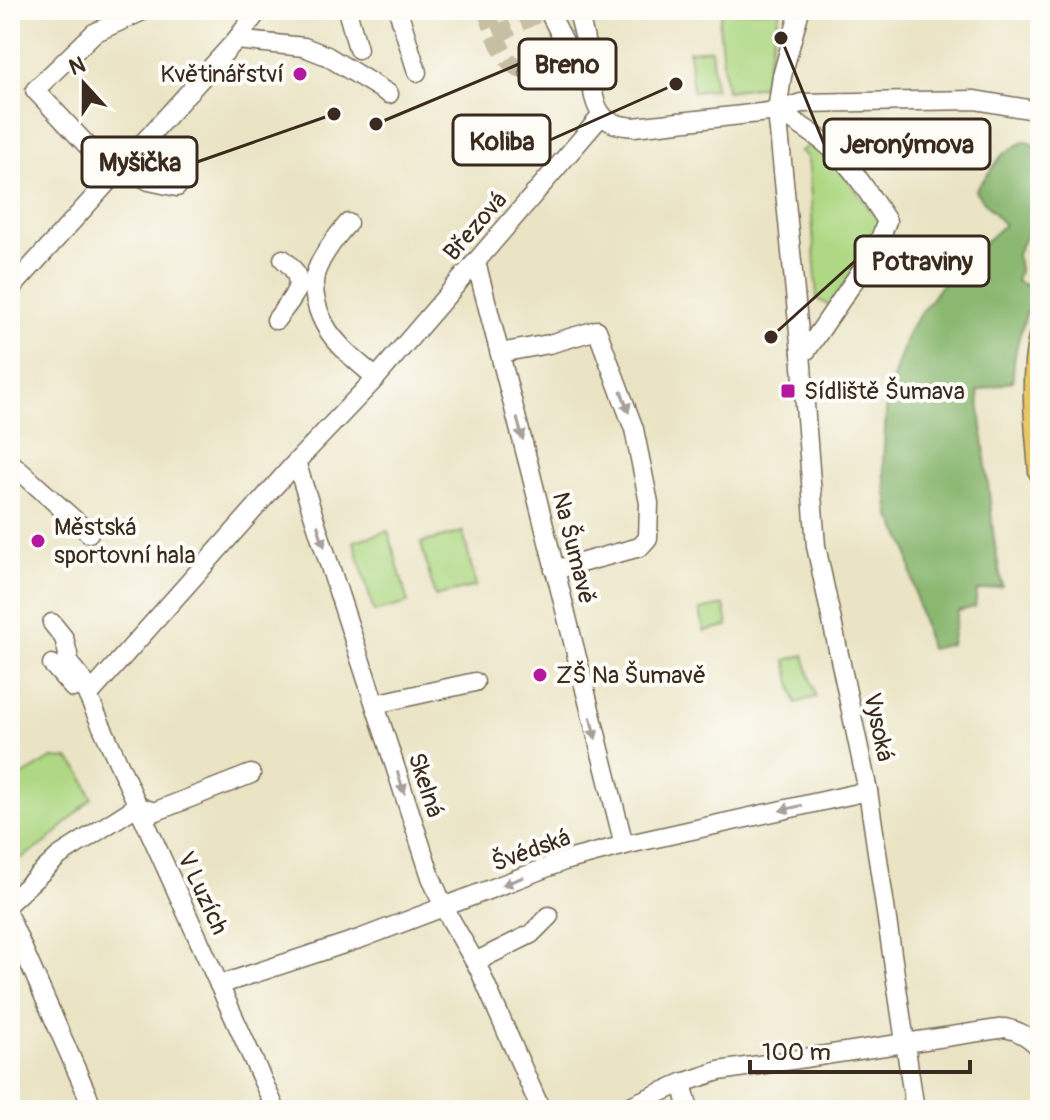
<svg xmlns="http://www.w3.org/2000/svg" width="1050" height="1120" viewBox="0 0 1050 1120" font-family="Pangolin,sans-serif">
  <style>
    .green { fill: #aed883; stroke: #748150; stroke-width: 2 }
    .forest { fill: #8ab871; stroke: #627148; stroke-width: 2 }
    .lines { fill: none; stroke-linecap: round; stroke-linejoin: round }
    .minor-tunnel { stroke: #c7bfa3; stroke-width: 18; stroke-dasharray: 18 9; stroke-linecap: butt }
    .minor-casing { stroke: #786b58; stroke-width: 21 }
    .major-casing { stroke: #786b58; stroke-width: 25 }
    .minor { stroke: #fff; stroke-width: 18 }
    .major { stroke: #e9c769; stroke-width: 22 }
    .oneway { fill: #a79f9a }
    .poi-dot { fill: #b5179e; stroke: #fdfcf7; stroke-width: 3 }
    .labels { text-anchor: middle; stroke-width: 8; stroke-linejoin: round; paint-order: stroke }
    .poi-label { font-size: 24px; fill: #3b2a1e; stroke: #fdfcf7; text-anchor: start }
    .street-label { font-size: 24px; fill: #3b2a1e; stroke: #fdfcf7 }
    .leader { fill: none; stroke: #3b2a1e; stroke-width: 3 }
    .callout-dot { fill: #3b2a1e; stroke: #fdfcf7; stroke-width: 3 }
    .callout { fill: #fdfcf7; stroke: #3b2a1e; stroke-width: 3 }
    .callout-label { font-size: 26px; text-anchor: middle; font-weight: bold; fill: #3b2a1e }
  </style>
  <rect width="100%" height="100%" fill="#fdfcf7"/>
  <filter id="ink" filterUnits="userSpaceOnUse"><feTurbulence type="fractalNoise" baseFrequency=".0125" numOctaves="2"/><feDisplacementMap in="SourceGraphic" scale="16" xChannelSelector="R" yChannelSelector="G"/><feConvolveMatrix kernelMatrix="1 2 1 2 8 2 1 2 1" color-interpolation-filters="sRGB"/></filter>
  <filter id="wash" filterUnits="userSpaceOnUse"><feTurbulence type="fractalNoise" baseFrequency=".006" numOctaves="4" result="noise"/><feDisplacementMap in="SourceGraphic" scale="32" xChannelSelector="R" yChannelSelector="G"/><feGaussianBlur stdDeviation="1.8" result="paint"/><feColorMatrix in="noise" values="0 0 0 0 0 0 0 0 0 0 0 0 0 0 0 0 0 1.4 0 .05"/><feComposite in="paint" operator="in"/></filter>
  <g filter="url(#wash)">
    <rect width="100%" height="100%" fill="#eae4c4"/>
    <g class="green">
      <path d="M780 10 762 86 726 91 719 24 722 12Z"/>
      <path d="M711 49 715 89 693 92 689 51Z"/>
      <path d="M813 143 830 156 879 221 871 244 830 306 817 299 809 166 806 156 800 151Z"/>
      <path d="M388 531 408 603 374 612 354 541Z"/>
      <path d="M463 532 476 586 435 596 421 543Z"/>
      <path d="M724 605 728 626 704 631 700 610Z"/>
      <path d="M804 655 816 697 796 703 786 660Z"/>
      <path d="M52 758 69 759 82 774 92 798 47 842 10 865V783Z"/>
    </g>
    <path class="forest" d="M1025 141 1040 148V231L1029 229 1017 254 1019 270 1016 281 1035 289C1025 318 1012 349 1013 381L978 391 994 540 1002 586 977 591 975 607 958 611 951 644 930 649 916 598 907 548 890 515 883 462 887 397 909 330 947 277 1004 225 975 191 1003 154Z"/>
  </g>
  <g filter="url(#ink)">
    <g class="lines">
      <g class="minor-tunnel">
        <path d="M486 10C493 27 498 48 510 62 525 79 570 69 590 66"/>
        <path d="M496 35 544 10"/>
      </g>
      <g class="minor-casing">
        <g id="minor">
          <path d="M145 10 94 33 35 90 99 158 124 166 149 181 177 187"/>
          <path d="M347 10 358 49"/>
          <path d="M398 10 417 72"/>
          <path d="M577 10C583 28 587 48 590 67 592 84 592 104 604 117 611 125 624 126 634 127L777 111 801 103 975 100 1040 111"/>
          <path d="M800 10 782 76 777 111 801 353 816 546 868 791 915 1110"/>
          <path d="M236 40 304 47 327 56 389 94"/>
          <path d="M529 72 560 55 567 47 548 10"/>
          <path d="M777 111C797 123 817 135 834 151 855 170 871 197 887 221L876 249 807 350 801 353"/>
          <path d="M348 223C336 237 315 263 314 282 313 304 324 329 339 344 350 357 364 367 376 378"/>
          <path d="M476 262 529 466 624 845"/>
          <path d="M10 290 236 40 259 10"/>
          <path d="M276 320C292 297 312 283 283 259"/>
          <path d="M500 353 549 344 597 330 634 429 649 503 648 538 640 547 554 570"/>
          <path d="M10 462 89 533"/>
          <path d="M296 462 431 877 444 908 479 969 541 1110"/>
          <path d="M52 623 64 638 68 654 67 661 85 683 88 696 276 1110"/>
          <path d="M52 664 73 688"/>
          <path d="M88 696 296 462 376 378 602 115"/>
          <path d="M375 704 475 682"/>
          <path d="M10 902 59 856 137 806 154 812 251 774"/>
          <path d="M10 919 94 1110"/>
          <path d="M475 962 531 934 549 916"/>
          <path d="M219 985 362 938 564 861 629 844 868 791"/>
          <path d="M682 1083 689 1110"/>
          <path d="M621 1110 682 1083 719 1071 1005 1028C1020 1031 1029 1037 1040 1048"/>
        </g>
      </g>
      <g class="major-casing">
        <path id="major" d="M1040 337C1030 381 1037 428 1040 472"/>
      </g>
      <use href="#minor" class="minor"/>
      <use href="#major" class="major"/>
    </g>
    <defs><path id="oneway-solid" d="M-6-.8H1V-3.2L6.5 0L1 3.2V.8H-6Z" transform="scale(2)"/></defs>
    <g class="oneway">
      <use href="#oneway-solid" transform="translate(625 402) rotate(71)"/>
      <use href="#oneway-solid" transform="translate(520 429) rotate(75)"/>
      <use href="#oneway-solid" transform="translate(321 536) rotate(72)"/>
      <use href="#oneway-solid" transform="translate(593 728) rotate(76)"/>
      <use href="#oneway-solid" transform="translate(401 783) rotate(72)"/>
      <use href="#oneway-solid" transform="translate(791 808) rotate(167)"/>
      <use href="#oneway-solid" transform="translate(513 881) rotate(159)"/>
    </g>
  </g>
  <g class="poi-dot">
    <circle cx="300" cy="74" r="8"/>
    <rect x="780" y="383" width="16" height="16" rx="4"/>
    <circle cx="38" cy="541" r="8"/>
    <circle cx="540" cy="675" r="8"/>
  </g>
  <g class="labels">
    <g class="poi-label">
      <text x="284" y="82" text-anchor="end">Květinářství</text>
      <text x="804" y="399">Sídliště Šumava</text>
      <text x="54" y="535">Městská<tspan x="54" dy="28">sportovní hala</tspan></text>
      <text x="556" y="683">ZŠ Na Šumavě</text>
    </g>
    <g class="street-label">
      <text transform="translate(475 226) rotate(-49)" y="8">Březová</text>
      <text transform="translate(574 548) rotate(76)" y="8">Na Šumavě</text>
      <text transform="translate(879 727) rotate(78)" y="8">Vysoká</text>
      <text transform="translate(426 785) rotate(72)" y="8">Skelná</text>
      <text transform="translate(531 850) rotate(-20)" y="8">Švédská</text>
      <text transform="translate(203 893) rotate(65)" y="8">V Luzích</text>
    </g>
  </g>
  <path class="leader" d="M376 124L519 64M676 84L550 140M781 38L824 144M334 114L197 162M771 337L855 261"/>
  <g class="callout-dot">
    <circle cx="376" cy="124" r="8"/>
    <circle cx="676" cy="84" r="8"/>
    <circle cx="781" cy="38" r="8"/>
    <circle cx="334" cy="114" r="8"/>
    <circle cx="771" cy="337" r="8"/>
  </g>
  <g class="callout">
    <rect x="519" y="39" width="97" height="50" rx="8"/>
    <rect x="453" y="115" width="97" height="50" rx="8"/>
    <rect x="824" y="119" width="166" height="50" rx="8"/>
    <rect x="82" y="137" width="115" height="50" rx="8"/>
    <rect x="855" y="236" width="134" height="50" rx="8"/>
  </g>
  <g class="callout-label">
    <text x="567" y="73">Breno</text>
    <text x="502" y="150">Koliba</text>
    <text x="907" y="153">Jeronýmova</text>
    <text x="140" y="171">Myšička</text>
    <text x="922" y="270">Potraviny</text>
  </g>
  <rect width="1050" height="1120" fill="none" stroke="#fdfcf7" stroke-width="40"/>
  <g transform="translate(84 84) rotate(339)" stroke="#fdfcf7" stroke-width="6" paint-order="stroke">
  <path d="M0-6L14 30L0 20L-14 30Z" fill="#3b2a1e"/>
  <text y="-12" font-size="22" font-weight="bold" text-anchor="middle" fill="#3b2a1e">N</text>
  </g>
  <path d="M750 1060v12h220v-12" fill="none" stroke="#3b2a1e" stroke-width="4"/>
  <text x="762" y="1060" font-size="24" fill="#3b2a1e" stroke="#fdfcf7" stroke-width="6" paint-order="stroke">100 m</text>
</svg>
